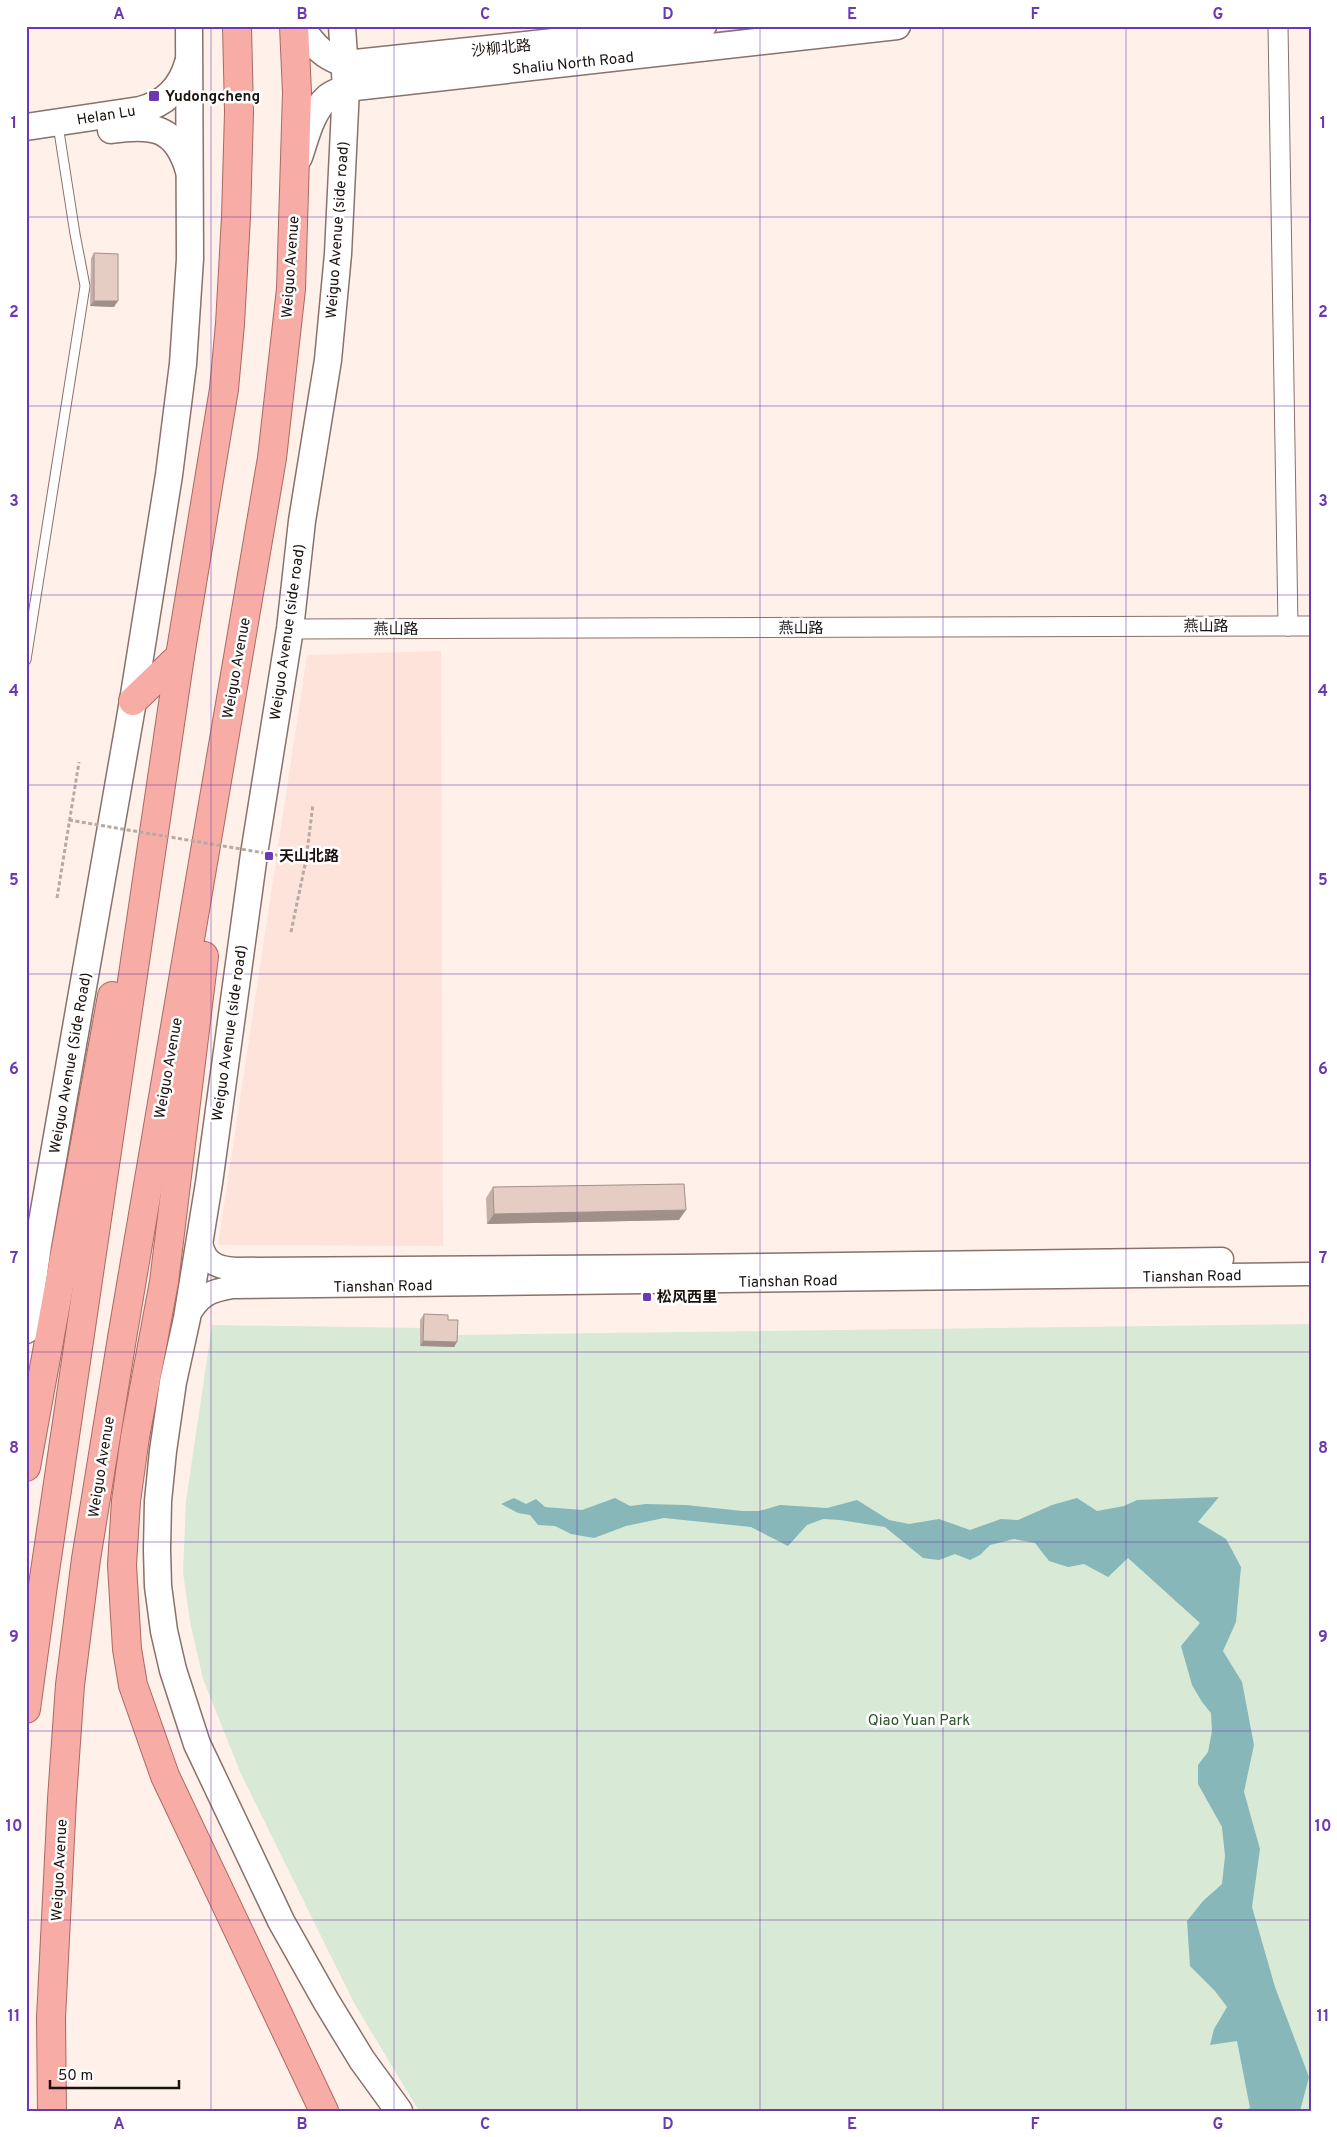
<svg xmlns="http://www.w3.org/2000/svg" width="1337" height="2137" viewBox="0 0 1337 2137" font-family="Overpass,'Noto Sans SC',sans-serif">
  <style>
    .built { fill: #fee3da }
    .green { fill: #d8e9d6 }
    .water { fill: #87b7b9 }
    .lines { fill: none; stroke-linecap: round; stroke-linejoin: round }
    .service-casing { stroke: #88726a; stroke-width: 11 }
    .minor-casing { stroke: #88726a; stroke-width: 21 }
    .tertiary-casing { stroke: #88726a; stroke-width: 25 }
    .secondary-casing { stroke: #88726a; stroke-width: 29 }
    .trunk-casing { stroke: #aa6963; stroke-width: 30 }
    .path { stroke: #b7aaa5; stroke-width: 3; stroke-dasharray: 4 2.5; stroke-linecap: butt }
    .service { stroke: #fff; stroke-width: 9 }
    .minor { stroke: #fff; stroke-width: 19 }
    .tertiary { stroke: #fff; stroke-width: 22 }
    .secondary { stroke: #fff; stroke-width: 26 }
    .trunk { stroke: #f8aca6; stroke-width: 28 }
    .path-bridge { stroke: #b7aaa5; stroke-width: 3; stroke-dasharray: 4 2.5; stroke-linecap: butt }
    .wall { fill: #c5b0a9 }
    .shaded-wall { fill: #a09089 }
    .building { fill: #e5cdc4; stroke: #a09089 }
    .grid { fill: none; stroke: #6b3ab2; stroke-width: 1; stroke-opacity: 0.55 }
    .poi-dot { fill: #6b3ab2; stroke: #fff; stroke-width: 2 }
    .labels { text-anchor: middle; stroke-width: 5; stroke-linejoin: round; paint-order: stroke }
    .street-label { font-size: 15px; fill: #1b1310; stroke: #fff }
    .poi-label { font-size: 15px; font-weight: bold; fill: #1b1310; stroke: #fff; text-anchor: start }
    .park-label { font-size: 15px; fill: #2b5228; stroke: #fff }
    .neatline { fill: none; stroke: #6b3ab2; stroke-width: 2 }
    .grid-label { font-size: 16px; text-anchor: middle; font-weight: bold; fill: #6b3ab2 }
  </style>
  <rect width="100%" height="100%" fill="#fff0ea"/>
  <path class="built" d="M441 651 443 1246 218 1245 307 655Z"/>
  <path class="green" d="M1311 1324V2111H419L354 2003 241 1774 203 1679 190 1622 183 1572 186 1501 212 1325 420 1328V1346L453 1347 454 1335Z"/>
  <path class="water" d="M1219 1497 1198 1522 1226 1539 1241 1567 1236 1622 1223 1651 1242 1682 1254 1745 1244 1792 1260 1849 1252 1907 1275 1987 1309 2077 1300 2111H1241L1250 2108 1237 2041 1210 2045 1214 2029 1227 2007 1215 1991 1190 1966 1187 1921 1203 1901 1222 1884 1225 1856 1222 1827 1198 1784V1765L1208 1752 1212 1731 1211 1713 1202 1702 1192 1685 1181 1646 1200 1623 1128 1558 1108 1577 1084 1564 1068 1567 1049 1561 1035 1543 1014 1539 990 1545 980 1555 970 1560 955 1554 939 1560 923 1558 885 1527 840 1520 823 1519 807 1525 788 1546 751 1527 664 1518 626 1526 594 1538 571 1534 555 1526 538 1525 530 1515 518 1513 501 1504 514 1498 526 1504 536 1499 545 1507 582 1510 615 1498 630 1506 646 1504 686 1505 742 1511H759L780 1505 827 1508 857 1500 889 1520 909 1524 939 1519 970 1530 1001 1519 1018 1520 1052 1505 1077 1498 1097 1511 1124 1506 1137 1500Z"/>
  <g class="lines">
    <g class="service-casing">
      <path id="service" d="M26 660 85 286 75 234 58 125"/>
    </g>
    <g class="minor-casing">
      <g id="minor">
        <path d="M1278 26 1288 626"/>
        <path d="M290 629 1311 626"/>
      </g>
    </g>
    <g class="tertiary-casing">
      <g id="tertiary">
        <path d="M200 1235C202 1259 212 1268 236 1269L680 1266 1222 1259"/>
        <path d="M187 1318C199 1296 208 1291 233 1287L1311 1274"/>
      </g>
    </g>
    <g class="secondary-casing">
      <g id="secondary">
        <path d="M342 26 346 88 338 254 328 360 302 521 290 629 254 854 209 1183 187 1318 173 1382 163 1451 158 1501 157 1550 158 1586 164 1631 173 1670 197 1744 281 1921 326 2001 362 2060 399 2111"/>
        <path d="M309 38C320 52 329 58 346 64L703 26"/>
        <path d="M26 127 140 110C165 104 181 88 188 63"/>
        <path d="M111 130C152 124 176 126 189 171"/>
        <path d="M299 157C306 137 311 112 328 97 333 93 340 91 346 88L897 26"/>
        <path d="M26 1330 38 1245 133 701 169 475 183 364 190 259 189 26"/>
      </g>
    </g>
    <g class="trunk-casing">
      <g id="trunk">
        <path d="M133 701 180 656"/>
        <path d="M204 956 164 1282 135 1437 126 1501 122 1565 127 1649 133 1685 165 1776 324 2111"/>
        <path d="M26 1467 112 996"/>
        <path d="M26 1709 43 1585 180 656 224 389 230 324 236 217 239 112 237 26"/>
        <path d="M52 2111 51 2018 62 1799 70 1685 86 1559 123 1332 272 458 291 289 297 93 294 26"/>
      </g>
    </g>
    <g class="path">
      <path d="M57 898 79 762"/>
      <path d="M291 932 306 860 313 804"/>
    </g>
    <use href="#service" class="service"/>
    <use href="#minor" class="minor"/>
    <use href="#tertiary" class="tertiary"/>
    <use href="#secondary" class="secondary"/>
    <use href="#trunk" class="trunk"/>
    <path class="path-bridge" d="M69 820 306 860"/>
  </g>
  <g class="wall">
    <path d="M94 253 114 307 90 306 91 258Z"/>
    <path d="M493 1187 679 1220 487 1224 486 1198Z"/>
    <path d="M424 1314 448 1320 457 1342 454 1347 420 1346V1320Z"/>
  </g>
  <g class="shaded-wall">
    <path d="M94 301H118L114 307 90 306Z"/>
    <path d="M686 1210 679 1220 487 1224 494 1214Z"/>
    <path d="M423 1341 457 1342 454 1347 420 1346Z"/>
  </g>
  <g class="building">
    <path d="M94 253 118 254V301H94Z"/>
    <path d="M684 1184 686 1210 494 1214 493 1187Z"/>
    <path d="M424 1314 448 1315V1320H458L457 1342 423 1341Z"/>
  </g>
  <path class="grid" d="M211 26V2111M394 26V2111M577 26V2111M760 26V2111M943 26V2111M1126 26V2111M26 217H1311M26 406H1311M26 595H1311M26 785H1311M26 974H1311M26 1163H1311M26 1352H1311M26 1542H1311M26 1731H1311M26 1920H1311"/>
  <g class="poi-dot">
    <rect x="148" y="90" width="12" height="12" rx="2.5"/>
    <rect x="264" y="851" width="10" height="10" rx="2.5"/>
    <rect x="642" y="1292" width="10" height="10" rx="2.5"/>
  </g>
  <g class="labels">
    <g class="street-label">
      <text transform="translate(501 48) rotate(-6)" y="5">沙柳北路</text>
      <text transform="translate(573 63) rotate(-6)" y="5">Shaliu North Road</text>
      <text transform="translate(106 115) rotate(-9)" y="5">Helan Lu</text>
      <text transform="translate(337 230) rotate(-86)" y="5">Weiguo Avenue (side road)</text>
      <text transform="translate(290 267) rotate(-86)" y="5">Weiguo Avenue</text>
      <text x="1206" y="631">燕山路</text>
      <text x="801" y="633">燕山路</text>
      <text x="396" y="634">燕山路</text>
      <text transform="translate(287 632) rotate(-82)" y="5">Weiguo Avenue (side road)</text>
      <text transform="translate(236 668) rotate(-80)" y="5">Weiguo Avenue</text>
      <text transform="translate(229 1033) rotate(-82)" y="5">Weiguo Avenue (side road)</text>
      <text transform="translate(70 1063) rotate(-80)" y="5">Weiguo Avenue (Side Road)</text>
      <text transform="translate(168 1068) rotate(-80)" y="5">Weiguo Avenue</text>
      <text transform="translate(1192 1276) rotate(-1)" y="5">Tianshan Road</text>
      <text transform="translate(788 1281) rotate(-1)" y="5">Tianshan Road</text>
      <text transform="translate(383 1286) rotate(-1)" y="5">Tianshan Road</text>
      <text transform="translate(101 1467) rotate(-81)" y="5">Weiguo Avenue</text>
      <text transform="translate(59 1870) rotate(-87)" y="5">Weiguo Avenue</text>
    </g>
    <g class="poi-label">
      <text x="165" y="101">Yudongcheng</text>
      <text x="279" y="861">天山北路</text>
      <text x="657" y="1302">松风西里</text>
    </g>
    <g class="park-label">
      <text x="919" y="1725">Qiao Yuan Park</text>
    </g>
  </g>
  <rect width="1337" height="2137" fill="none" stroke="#ffffff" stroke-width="55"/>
  <path d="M50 2080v8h129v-8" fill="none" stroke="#1b1310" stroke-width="2.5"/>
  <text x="58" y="2080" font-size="15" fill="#1b1310" stroke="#ffffff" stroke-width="4" paint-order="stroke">50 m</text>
  <rect x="28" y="28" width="1282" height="2082" class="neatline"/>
  <g class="grid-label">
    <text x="119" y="19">A</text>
    <text x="302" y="19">B</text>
    <text x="485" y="19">C</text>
    <text x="668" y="19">D</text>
    <text x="852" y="19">E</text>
    <text x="1035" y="19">F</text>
    <text x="1218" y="19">G</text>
    <text x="14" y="128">1</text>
    <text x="1323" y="128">1</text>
    <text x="14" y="317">2</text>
    <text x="1323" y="317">2</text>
    <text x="14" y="506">3</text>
    <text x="1323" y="506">3</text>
    <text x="14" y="696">4</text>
    <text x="1323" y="696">4</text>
    <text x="14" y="885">5</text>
    <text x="1323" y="885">5</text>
    <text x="14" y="1074">6</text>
    <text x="1323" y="1074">6</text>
    <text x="14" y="1263">7</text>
    <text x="1323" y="1263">7</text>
    <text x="14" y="1453">8</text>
    <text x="1323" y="1453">8</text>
    <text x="14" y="1642">9</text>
    <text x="1323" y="1642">9</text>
    <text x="14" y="1831">10</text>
    <text x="1323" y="1831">10</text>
    <text x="14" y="2021">11</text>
    <text x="1323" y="2021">11</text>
    <text x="119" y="2129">A</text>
    <text x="302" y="2129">B</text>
    <text x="485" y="2129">C</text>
    <text x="668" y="2129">D</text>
    <text x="852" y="2129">E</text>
    <text x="1035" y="2129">F</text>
    <text x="1218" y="2129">G</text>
  </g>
</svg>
